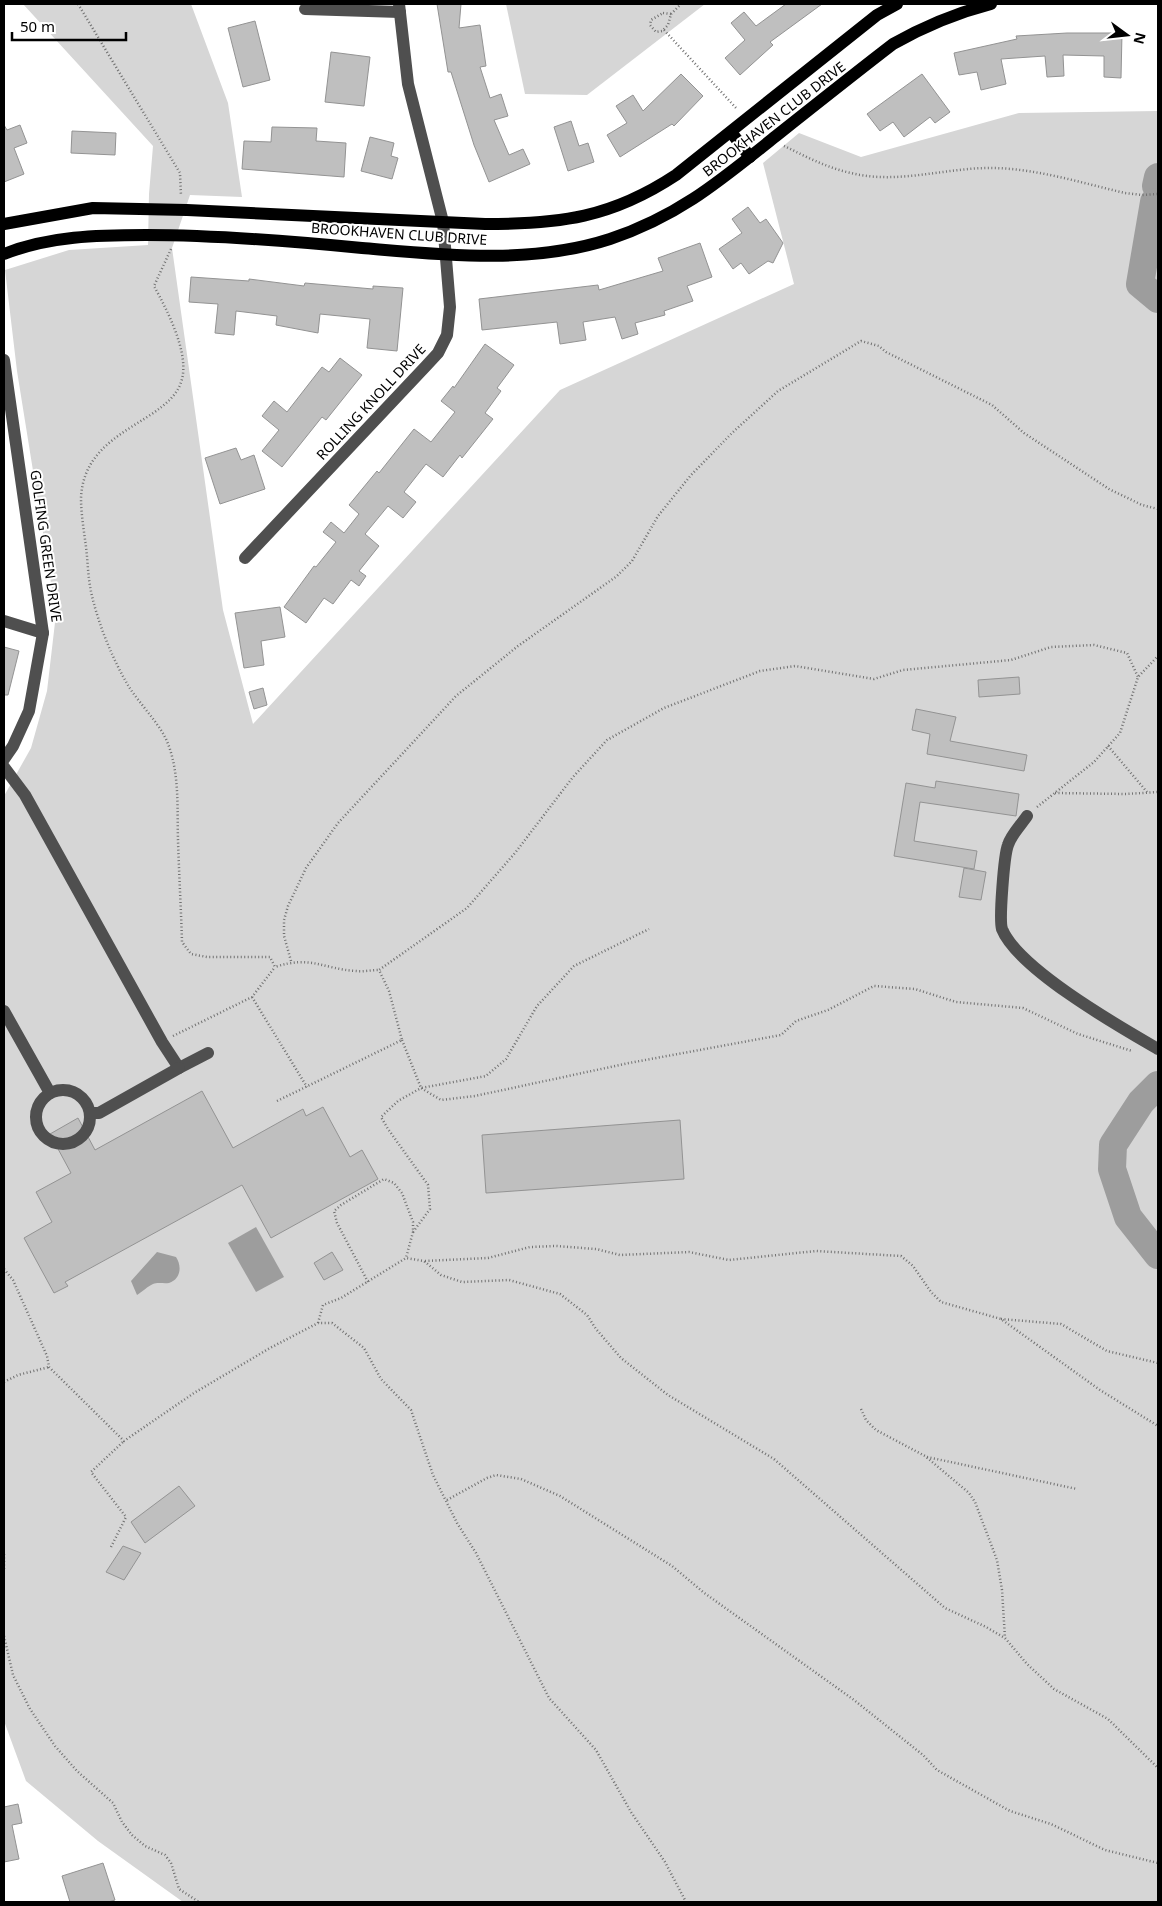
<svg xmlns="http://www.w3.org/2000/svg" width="1162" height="1906" viewBox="0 0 1162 1906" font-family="'Noto Sans',sans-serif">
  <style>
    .green { fill: #d6d6d6 }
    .water { fill: #9d9d9d }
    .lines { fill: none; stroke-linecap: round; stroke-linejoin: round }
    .river { stroke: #9d9d9d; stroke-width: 28 }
    .building { fill: #bfbfbf; stroke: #939393 }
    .path { stroke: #717171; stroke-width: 2.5; stroke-dasharray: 1 2.5; stroke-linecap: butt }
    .minor { stroke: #4f4f4f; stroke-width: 12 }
    .major { stroke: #000; stroke-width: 12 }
    .labels { text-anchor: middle; stroke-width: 4; stroke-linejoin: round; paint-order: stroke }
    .street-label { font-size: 14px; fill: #000; stroke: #fff }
  </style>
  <rect width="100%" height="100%" fill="#fff"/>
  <g class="green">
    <path d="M23 4H191L228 103 242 197 190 195 172 248 223 610 253 724 560 390 794 284 763 163 799 133 861 157 1019 113 1158 111V1902H183L98 1841 26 1781 4 1721V796L31 748 47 691 56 614 17 371 5 270 69 250 148 245 149 194 153 146Z"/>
    <path d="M506 4H705L587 95 525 94Z"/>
  </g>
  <g class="water">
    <path d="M256 1227 284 1277 256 1292 228 1243Z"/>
    <path d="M157 1252 176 1257C182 1266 181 1279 169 1283 164 1284 158 1282 153 1284 148 1286 142 1292 137 1295L131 1281Z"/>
  </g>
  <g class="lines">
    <g class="river">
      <path d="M1156 186 1158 177"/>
      <path d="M1154 202 1140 284 1158 299"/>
      <path d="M1158 1085 1141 1102 1113 1145 1112 1169 1128 1217 1158 1255"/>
    </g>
  </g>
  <g class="building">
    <path d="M437 4H461L459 28 480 25 486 66 480 67 490 98 501 94 508 116 494 120 509 155 523 149 530 164 489 182 474 145 451 72H448Z"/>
    <path d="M786 4H822L770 42 773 45 740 75 725 58 745 40 731 23 744 12 756 26Z"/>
    <path d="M255 21 270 80 243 87 228 28Z"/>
    <path d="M1067 33H1122L1121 78 1104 77V56L1063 55 1064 76 1047 77 1045 56 1001 59 1006 84 981 90 977 72 959 75 954 53 1017 39 1016 36Z"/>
    <path d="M331 52 370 57 364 106 325 102Z"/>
    <path d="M681 74 703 96 674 126 672 124 620 157 607 135 627 123 616 106 633 95 643 111Z"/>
    <path d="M922 74 950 112 935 123 930 117 904 137 893 122 880 131 867 114Z"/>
    <path d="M571 121 579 146 588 143 594 162 568 171 554 127Z"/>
    <path d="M4 125 7 130 20 125 27 143 14 148 24 174 4 182Z"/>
    <path d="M272 127 317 128 316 141 346 143 344 177 242 169 244 141 271 142Z"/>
    <path d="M72 131 116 133 115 155 71 153Z"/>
    <path d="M370 137 394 143 391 156 398 158 392 179 361 171Z"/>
    <path d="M748 207 760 223 766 219 783 243 773 263 768 261 749 274 741 263 733 269 719 249 742 233 732 219Z"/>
    <path d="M700 243 712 277 687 286 693 301 664 311 665 315 635 323 638 334 622 339 615 317 583 322 586 340 560 344 557 322 482 330 479 299 598 285 599 290 663 271 658 258Z"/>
    <path d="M191 277 249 281V279L304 286 305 283 373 289V286L403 288 397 351 367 348 370 319 320 314 318 333 276 325 277 316 236 311 234 335 215 333 218 304 189 302Z"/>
    <path d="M485 344 514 365 497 388 501 391 485 413 493 419 462 458 460 455 443 477 426 464 404 492 416 502 403 518 388 506 365 534 379 546 359 571 366 576 359 586 351 580 333 604 324 598 306 623 284 607 314 566 316 567 336 542 323 532 331 522 344 533 359 514 349 505 377 471 379 473 414 429 431 442 455 412 441 401 453 386 454 388Z"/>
    <path d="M340 358 362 375 326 420 322 417 282 467 262 451 279 430 262 416 274 401 287 412 322 367 329 372Z"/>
    <path d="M236 448 241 460 254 455 265 489 220 504 205 458Z"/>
    <path d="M280 607 285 637 261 641 264 665 244 668 235 613Z"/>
    <path d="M4 647 19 651 8 695H4Z"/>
    <path d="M1019 677 1020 694 979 697 978 680Z"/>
    <path d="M263 688 267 705 254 709 249 692Z"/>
    <path d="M916 709 956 717 950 741 1027 755 1024 771 927 754 930 734 912 730Z"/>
    <path d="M936 781 1019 794 1016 816 920 802 914 841 977 851 974 869 894 856 906 783 935 788Z"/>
    <path d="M964 868 986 872 981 900 959 897Z"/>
    <path d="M202 1091 233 1148 303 1109 306 1116 323 1107 350 1157 362 1150 378 1179 271 1238 242 1185 65 1282 68 1286 54 1293 24 1238 52 1222 36 1192 71 1173 50 1134 78 1118 95 1150Z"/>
    <path d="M680 1120 684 1179 486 1193 482 1135Z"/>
    <path d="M332 1252 343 1270 324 1280 314 1263Z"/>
    <path d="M179 1486 195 1506 145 1543 131 1522Z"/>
    <path d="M123 1546 141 1553 124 1580 106 1572Z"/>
    <path d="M18 1804 22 1823 12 1825 19 1859 4 1862V1807Z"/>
    <path d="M103 1863 115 1900 108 1902H70L62 1876Z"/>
  </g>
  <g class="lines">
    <g class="path">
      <path d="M78 4 180 173 181 196"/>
      <path d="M663 13 671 14 668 25 662 31 656 32 650 25 651 20Z"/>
      <path d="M671 14 681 4"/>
      <path d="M664 30 737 109"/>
      <path d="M784 146C805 156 827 168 851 173 898 185 947 167 994 168 1038 169 1082 183 1125 193L1142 195 1158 194"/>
      <path d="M171 249 154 286C167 310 189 352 182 379 171 424 84 427 81 498 81 514 84 531 86 547 88 563 88 580 92 596 99 626 113 660 129 687 140 704 157 721 166 739 180 770 177 808 178 840 179 874 181 908 182 942L191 954 207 957H270L275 967C311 955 323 969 356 971 363 972 371 970 379 970"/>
      <path d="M1108 746 1147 792"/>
      <path d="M1055 793 1126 794 1158 792"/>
      <path d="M1037 807 1094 762 1120 733 1138 677 1158 656"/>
      <path d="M291 961 284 936V920L288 906 306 868 338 823 456 696 518 646 617 576 632 561 658 516 691 475 732 433 778 391 861 341 879 346 886 352 992 405 1024 433 1109 489 1142 505 1158 509"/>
      <path d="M252 997 307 1087"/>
      <path d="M173 1036 252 997 275 967"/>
      <path d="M402 1040 421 1088 486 1076 506 1059 537 1006 574 966 649 929"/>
      <path d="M277 1101 402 1040 389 991 379 970 467 908 515 853 573 777 607 740 664 708 760 671 795 666 874 679 903 670 1011 660 1051 647 1094 645 1127 653 1138 677"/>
      <path d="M413 1232 430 1209 428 1185 388 1129 381 1117 398 1101 421 1088 441 1100 475 1096 629 1063 781 1035 796 1021 828 1010 874 986 915 989 956 1002 1023 1008 1078 1034 1132 1051"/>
      <path d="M425 1261 488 1258 530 1247 556 1246 596 1249 620 1255 689 1252 729 1260 816 1251 901 1256 913 1266 931 1292 941 1302 1001 1319 1100 1390 1158 1426"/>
      <path d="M4 1269 13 1280 47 1356 49 1367 124 1441 194 1393 270 1348 318 1323H332L364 1348 381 1379 411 1410 433 1475 457 1523 476 1553 549 1698 596 1750 631 1812 665 1862 686 1902"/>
      <path d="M368 1282 337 1223 334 1211 341 1205 384 1179 394 1183 402 1193 413 1222V1232L406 1258"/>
      <path d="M1001 1319 1061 1324 1107 1351 1158 1363"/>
      <path d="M318 1323 323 1305 341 1298 406 1258 424 1261 441 1275 462 1282 509 1280 560 1294 587 1315 596 1329 621 1358 668 1395 774 1459 945 1608 986 1627 1005 1638 1027 1664 1054 1689 1108 1719 1158 1768"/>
      <path d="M4 1382 18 1375 49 1367"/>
      <path d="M861 1409 866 1420 876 1430 925 1456 969 1493 975 1502 997 1560 1002 1590 1005 1638"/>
      <path d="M927 1457 1077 1489"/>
      <path d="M447 1500 487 1478 496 1475 521 1479 560 1496 672 1566 703 1592 854 1700 923 1755 937 1770 1010 1811 1051 1824 1105 1850 1158 1863"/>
      <path d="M111 1547 126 1517 91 1472 124 1441"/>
      <path d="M4 1554V1569"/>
      <path d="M4 1636 13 1675 30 1709 55 1746 77 1771 113 1803 122 1822 132 1835 145 1846 165 1855 171 1863 179 1889 199 1902"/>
    </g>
    <g class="minor">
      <path d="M305 9 400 12"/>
      <path d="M4 360 43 633 29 711 13 746 4 759"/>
      <path d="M245 558 426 366 438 353 447 335 450 307 443 222 408 84 399 4"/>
      <path d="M4 621 43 633"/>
      <path d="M4 767 25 795 162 1042 179 1068 208 1053"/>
      <path d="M1027 816C1021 825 1011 835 1008 845 1004 855 999 920 1002 929 1018 969 1120 1027 1158 1049"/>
      <path d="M4 1011 50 1093"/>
      <circle cx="63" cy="1117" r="27"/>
      <path d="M90 1113H99L179 1068"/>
    </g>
    <g class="major">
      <path d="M731 132 750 157"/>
      <path d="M4 224 93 208 187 210 485 224C560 224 611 218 676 175L877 15 897 4"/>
      <path d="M4 254C49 236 98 235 146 235 218 235 290 241 362 248 444 255 530 265 610 239 679 216 721 180 776 136 815 105 854 74 893 44 925 26 956 13 991 4"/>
    </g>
  </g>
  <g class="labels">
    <g class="street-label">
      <text transform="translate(774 119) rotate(-38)" y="5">BROOKHAVEN CLUB DRIVE</text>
      <text transform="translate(399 234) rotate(4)" y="5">BROOKHAVEN CLUB DRIVE</text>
      <text transform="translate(371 402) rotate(-47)" y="5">ROLLING KNOLL DRIVE</text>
      <text transform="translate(46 546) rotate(82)" y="5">GOLFING GREEN DRIVE</text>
    </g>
  </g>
  <rect width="1162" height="1906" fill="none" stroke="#000000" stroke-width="10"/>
  <g transform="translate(1127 35) rotate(105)" stroke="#ffffff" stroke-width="4" paint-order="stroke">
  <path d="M0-4L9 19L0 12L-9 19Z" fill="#000000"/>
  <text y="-8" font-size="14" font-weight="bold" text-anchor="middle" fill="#000000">N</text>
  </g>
  <path d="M12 32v8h114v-8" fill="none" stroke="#000000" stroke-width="2.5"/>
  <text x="20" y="32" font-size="15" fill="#000000" stroke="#ffffff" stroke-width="4" paint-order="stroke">50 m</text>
</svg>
